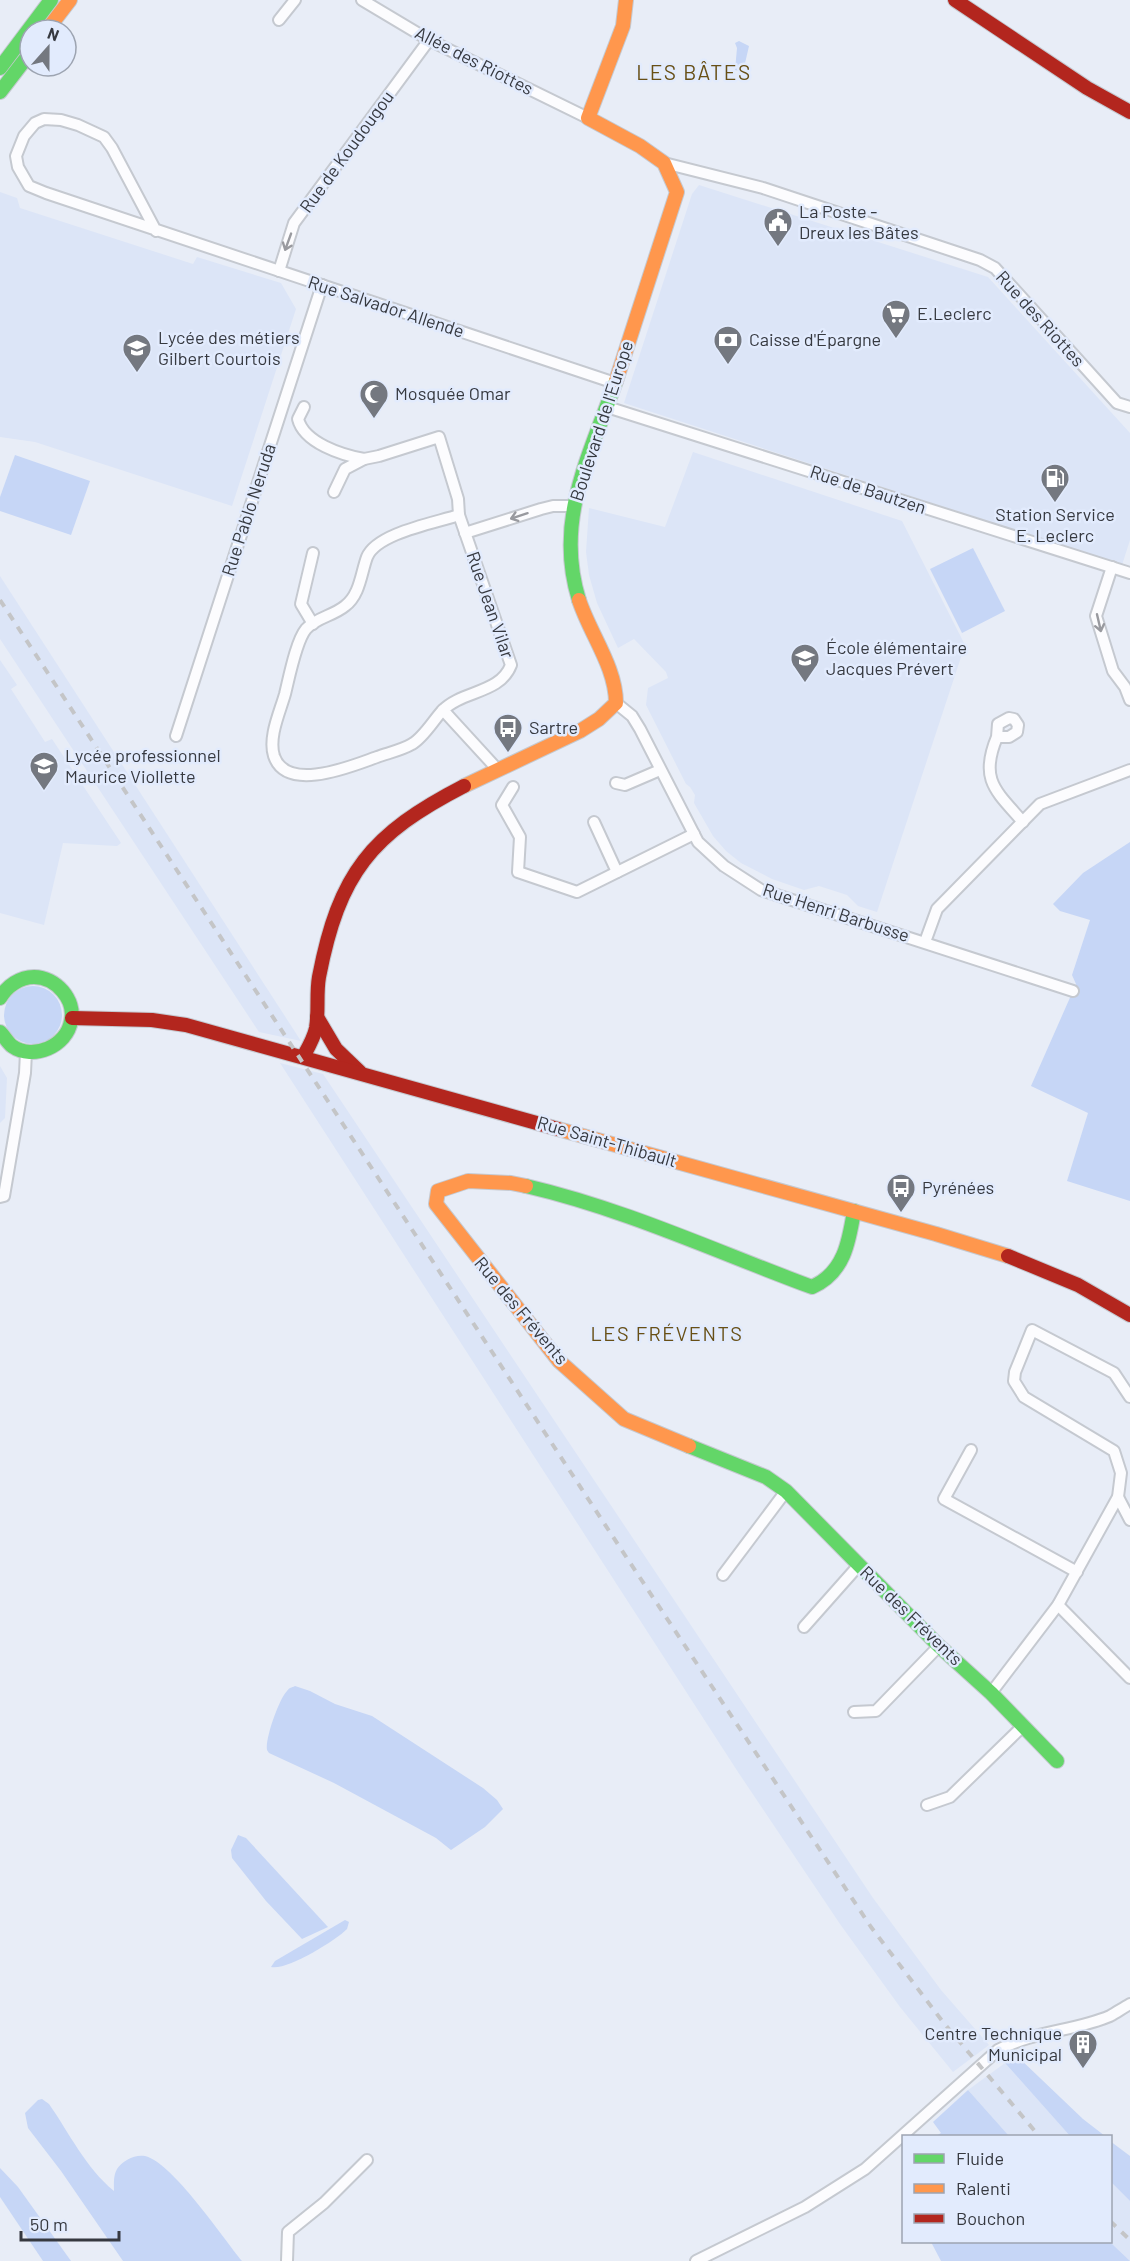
<svg xmlns="http://www.w3.org/2000/svg" width="1130" height="2261" viewBox="0 0 1130 2261" font-family="Barlow,sans-serif">
  <style>
    .built { fill: #dce5f7 }
    .green { fill: #c6d6f6 }
    .lines { fill: none; stroke-linecap: round; stroke-linejoin: round }
    .street-casing { stroke: #c5c9d0; stroke-width: 14 }
    .fast-casing { stroke: #c5c9d0; stroke-width: 16 }
    .slow-casing { stroke: #c5c9d0; stroke-width: 16 }
    .jam-casing { stroke: #c5c9d0; stroke-width: 16 }
    .street { stroke: #fcfcfe; stroke-width: 10 }
    .fast { stroke: #63d668; stroke-width: 14 }
    .slow { stroke: #ff974d; stroke-width: 14 }
    .jam { stroke: #b3261e; stroke-width: 14 }
    .rail { stroke: #c4c5c7; stroke-width: 4; stroke-dasharray: 8 8; stroke-linecap: butt }
    .oneway { stroke: #999a9f }
    .labels { text-anchor: middle; stroke-width: 5; stroke-linejoin: round; paint-order: stroke }
    .street-label { font-size: 18px; fill: #363940; stroke: #e2ebfd }
    .poi-label { font-size: 18px; fill: #363940; stroke: #e2ebfd; text-anchor: start }
    .neighbourhood-label { font-size: 20px; letter-spacing: 1.5px; fill: #684f15; stroke: #e2ebfd }
    .quarter-label { font-size: 21px; letter-spacing: 1.5px; fill: #684f15; stroke: #e2ebfd }
  </style>
  <rect width="100%" height="100%" fill="#e8edf7"/>
  <g class="built">
    <path d="M699 185 988 277 1130 433V540L1122 565 624 403 692 194Z"/>
    <path d="M0 192 17 198 20 208 193 264 197 257 281 283 296 309 232 506 35 442 0 437Z"/>
    <path d="M693 452 902 521 965 645 877 912 858 906 847 895 819 886 804 890 772 879 741 863 726 851 713 836 694 803 695 795 690 787 686 784 646 705 648 688 668 678 666 672 634 639 618 648 597 603 589 575 586 552 589 508 665 527Z"/>
    <path d="M0 576 301 1041 259 1032 0 639Z"/>
    <path d="M0 660 17 685 11 689 45 742 52 739 121 843 117 846 63 843 44 925 0 913Z"/>
    <path d="M280 1063 323 1074 873 1898 941 1990 989 2045 953 2072 900 2007 840 1924 738 1772Z"/>
    <path d="M0 1066 7 1078 5 1118 0 1123Z"/>
    <path d="M1005 2063 1070 2136H1009L968 2090Z"/>
    <path d="M1111 2182 1130 2201V2261L1110 2242Z"/>
  </g>
  <g class="green">
    <path d="M739 41 749 46 743 72 735 70 737 48 735 43Z"/>
    <path d="M15 455 90 481 71 535 0 511V497Z"/>
    <path d="M973 548 1005 611 962 633 930 569Z"/>
    <path d="M1130 842V1201L1067 1181 1088 1113 1031 1086 1076 984 1072 975 1090 920 1060 911 1053 904 1083 873Z"/>
    <circle cx="33" cy="1015" r="29"/>
    <path d="M295 1686 310 1691 335 1704 372 1716 483 1788 497 1800 503 1809 485 1827 451 1850 436 1838 334 1783 269 1753 267 1750C265 1739 279 1699 287 1691 290 1687 291 1688 295 1686Z"/>
    <path d="M238 1835 246 1838 328 1927 302 1939 266 1901 232 1858 231 1850Z"/>
    <path d="M345 1920 349 1922 347 1929C335 1941 286 1971 271 1967L275 1961Z"/>
    <path d="M1018 2057 1083 2119 1105 2136H1070L1005 2063Z"/>
    <path d="M968 2090 1009 2136H936L941 2133 933 2122Z"/>
    <path d="M42 2099 49 2104C70 2134 85 2167 114 2191 114 2185 113 2176 117 2169 122 2161 135 2154 145 2156 172 2162 223 2238 242 2261H123L61 2171 28 2128 25 2113 38 2100Z"/>
    <path d="M1110 2141 1130 2156V2201L1111 2182Z"/>
    <path d="M0 2168 18 2187 71 2261H43L0 2197Z"/>
    <path d="M931 2242H1110L1130 2261H941Z"/>
  </g>
  <g class="lines">
    <g class="street-casing">
      <g id="street">
        <path d="M362 0 429 40 588 118"/>
        <path d="M279 20 295 0"/>
        <path d="M664 163 763 188 980 260 995 268 1117 403 1130 407"/>
        <path d="M156 231 112 148 104 137 78 125 61 120 44 119 35 123 24 136 16 156 18 167 29 186 46 193 615 383"/>
        <path d="M279 271 294 223 429 40"/>
        <path d="M304 407 298 419C304 443 342 455 364 459L345 469 334 492"/>
        <path d="M607 407 1130 573"/>
        <path d="M364 459 379 456 439 437 458 499 459 515"/>
        <path d="M459 515 511 665C500 694 462 690 442 711 433 721 423 738 412 744 402 750 388 753 377 757 354 765 287 794 274 756 268 737 280 712 285 694 289 678 296 641 306 629 317 617 333 616 345 606 360 595 361 573 367 557 377 533 435 523 459 515Z"/>
        <path d="M465 533 541 509 553 506H574"/>
        <path d="M1112 567 1096 616 1113 671 1125 687 1130 700"/>
        <path d="M313 624 301 604 313 553"/>
        <path d="M616 703 632 716 640 729 698 842 724 866 761 890 1073 991"/>
        <path d="M443 710 498 770"/>
        <path d="M176 736 322 285"/>
        <path d="M997 737 998 724 1009 718 1014 719 1018 725 1017 732 1009 737H997C979 780 996 791 1023 822"/>
        <path d="M616 783 625 785 660 770"/>
        <path d="M513 787 502 805 520 837 518 872 577 892 694 834"/>
        <path d="M594 822 617 872"/>
        <path d="M925 942 937 909 1040 804 1130 770"/>
        <path d="M0 1197 4 1196 25 1073 26 1052"/>
        <path d="M971 1450 944 1499 1077 1572"/>
        <path d="M1118 1497 1130 1520"/>
        <path d="M723 1575 786 1491"/>
        <path d="M1058 1605 1130 1678"/>
        <path d="M804 1627 859 1565"/>
        <path d="M991 1693 1058 1605 1118 1497 1121 1473 1114 1451 1024 1397 1014 1381 1015 1372 1032 1330 1114 1373 1130 1397"/>
        <path d="M854 1712 876 1711 939 1646"/>
        <path d="M927 1805 950 1797 1023 1726"/>
        <path d="M287 2261 288 2232 324 2203 367 2160"/>
        <path d="M696 2261 805 2207 865 2169 998 2050C1034 2031 1075 2031 1110 2016 1117 2012 1123 2008 1130 2004"/>
      </g>
    </g>
    <g class="fast-casing">
      <g id="fast">
        <path d="M0 68 51 0"/>
        <path d="M0 92 30 53"/>
        <path d="M579 600C554 520 590 455 616 381"/>
        <path d="M0 998C7 986 20 977 34 977 56 977 76 1000 71 1021 67 1046 33 1061 12 1046 8 1043 4 1036 0 1032"/>
        <path d="M526 1186C625 1209 717 1252 812 1287 844 1273 849 1242 854 1211"/>
        <path d="M689 1446 766 1477 786 1491 939 1646 991 1693 1057 1761"/>
      </g>
    </g>
    <g class="slow-casing">
      <g id="slow">
        <path d="M47 30 70 0"/>
        <path d="M616 381 677 192 664 163 640 146 588 118 623 26 626 0"/>
        <path d="M464 786 580 731 599 719 616 703C616 667 590 634 579 600"/>
        <path d="M558 1129 936 1234 1008 1256"/>
        <path d="M526 1186 511 1183 468 1181 438 1191 436 1204 559 1361 624 1419 689 1446"/>
      </g>
    </g>
    <g class="jam-casing">
      <g id="jam">
        <path d="M955 0 1087 88 1130 112"/>
        <path d="M317 1017 336 1049 360 1072"/>
        <path d="M72 1018 152 1020 186 1025 558 1129"/>
        <path d="M303 1057C308 1048 314 1038 316 1028 319 1011 316 994 319 977 339 873 371 834 464 786"/>
        <path d="M1008 1256 1078 1285 1130 1315"/>
      </g>
    </g>
    <use href="#street" class="street"/>
    <use href="#fast" class="fast"/>
    <use href="#slow" class="slow"/>
    <use href="#jam" class="jam"/>
    <g class="rail">
      <path d="M0 600 619 1546 871 1927 943 2022 1039 2136"/>
      <path d="M1110 2221 1130 2240"/>
    </g>
  </g>
  <defs><path id="oneway-shaft" d="M-6 0H5M1.5-3L5.5 0L1.5 3" fill="none" stroke-width="1.6" stroke-linecap="round" stroke-linejoin="round" transform="scale(1.5)"/></defs>
  <g class="oneway">
    <use href="#oneway-shaft" transform="translate(288 242) rotate(110)"/>
    <use href="#oneway-shaft" transform="translate(519 516) rotate(162)"/>
    <use href="#oneway-shaft" transform="translate(1099 623) rotate(77)"/>
  </g>
  <defs>
    <g id="civic-pin" transform="scale(1.5)"><path d="M0 17L-7.5 6A9.5 9.5 0 1 1 7.5 6Z" fill="#747880" stroke="#e2ebfd"/><path d="M-.6-6.5H3V-4.5H.6V-3L4-1V1h2V6H-6V1h2V-1L-.6-3ZM-1.2 2.5V6h2.4V2.5Z" fill="#fff"/></g>
    <g id="supermarket-pin" transform="scale(1.5)"><path d="M0 17L-7.5 6A9.5 9.5 0 1 1 7.5 6Z" fill="#747880" stroke="#e2ebfd"/><path d="M-6-5.5h2.5l.6 2H6L4.5 2H-2.5L-4.4-4H-6ZM-1.5 3.2a1.3 1.3 0 1 0 .1 0ZM3 3.2a1.3 1.3 0 1 0 .1 0Z" fill="#fff"/></g>
    <g id="bank-pin" transform="scale(1.5)"><path d="M0 17L-7.5 6A9.5 9.5 0 1 1 7.5 6Z" fill="#747880" stroke="#e2ebfd"/><path d="M-6-4H6V4H-6ZM0-2.3a2.3 2.3 0 1 0 0 4.6a2.3 2.3 0 1 0 0-4.6Z" fill="#fff"/></g>
    <g id="school-pin" transform="scale(1.5)"><path d="M0 17L-7.5 6A9.5 9.5 0 1 1 7.5 6Z" fill="#747880" stroke="#e2ebfd"/><path d="M0-5L7-2L0 1L-7-2ZM-4 1L0 2.5L4 1V4Q0 6-4 4Z" fill="#fff"/></g>
    <g id="mosque-pin" transform="scale(1.5)"><path d="M0 17L-7.5 6A9.5 9.5 0 1 1 7.5 6Z" fill="#747880" stroke="#e2ebfd"/><path d="M3.5-4.9A6 6 0 1 0 3.5 4.9A5 5 0 1 1 3.5-4.9Z" fill="#fff"/></g>
    <g id="fuel-pin" transform="scale(1.5)"><path d="M0 17L-7.5 6A9.5 9.5 0 1 1 7.5 6Z" fill="#747880" stroke="#e2ebfd"/><path d="M-5.5-6h7V0h2V4h1.3V-2.5L3-4.5l.8-.8L6-3V5H2.5V1h-1V6h-7ZM-4.2-4.7v3.2H.2V-4.7Z" fill="#fff"/></g>
    <g id="bus-pin" transform="scale(1.5)"><path d="M0 17L-7.5 6A9.5 9.5 0 1 1 7.5 6Z" fill="#747880" stroke="#e2ebfd"/><path d="M-5-6H5V4H4V6H2V4H-2V6H-4V4H-5ZM-3.5-4V0h7V-4ZM-3.5 1.2v1.5H-2V1.2ZM2 1.2v1.5H3.5V1.2Z" fill="#fff"/></g>
    <g id="building-pin" transform="scale(1.5)"><path d="M0 17L-7.5 6A9.5 9.5 0 1 1 7.5 6Z" fill="#747880" stroke="#e2ebfd"/><path d="M-4-6H4V6H1V3H-1V6H-4ZM-2.5-4.3h1.7v1.8h-1.7ZM.8-4.3h1.7v1.8H.8ZM-2.5-1h1.7V.8h-1.7ZM.8-1h1.7V.8H.8Z" fill="#fff"/></g>
  </defs>
  <g fill-rule="evenodd">
    <use href="#civic-pin" x="778" y="222"/>
    <use href="#supermarket-pin" x="896" y="314"/>
    <use href="#bank-pin" x="728" y="340"/>
    <use href="#school-pin" x="137" y="348"/>
    <use href="#mosque-pin" x="374" y="394"/>
    <use href="#fuel-pin" x="1055" y="478"/>
    <use href="#school-pin" x="805" y="658"/>
    <use href="#bus-pin" x="508" y="728"/>
    <use href="#school-pin" x="44" y="766"/>
    <use href="#bus-pin" x="901" y="1188"/>
    <use href="#building-pin" x="1083" y="2044"/>
  </g>
  <g class="labels">
    <g class="street-label">
      <text transform="translate(474 61) rotate(27)" y="6">Allée des Riottes</text>
      <text transform="translate(347 152) rotate(-54)" y="6">Rue de Koudougou</text>
      <text transform="translate(386 307) rotate(18)" y="6">Rue Salvador Allende</text>
      <text transform="translate(1040 319) rotate(48)" y="6">Rue des Riottes</text>
      <text transform="translate(602 421) rotate(-72)" y="6">Boulevard de l'Europe</text>
      <text transform="translate(868 490) rotate(18)" y="6">Rue de Bautzen</text>
      <text transform="translate(249 510) rotate(-72)" y="6">Rue Pablo Neruda</text>
      <text transform="translate(490 605) rotate(71)" y="6">Rue Jean Vilar</text>
      <text transform="translate(836 913) rotate(18)" y="6">Rue Henri Barbusse</text>
      <text transform="translate(607 1142) rotate(16)" y="6">Rue Saint-Thibault</text>
      <text transform="translate(521 1311) rotate(50)" y="6">Rue des Frévents</text>
      <text transform="translate(911 1616) rotate(44)" y="6">Rue des Frévents</text>
    </g>
    <g class="poi-label">
      <text x="799" y="218">La Poste -<tspan x="799" dy="21">Dreux les Bâtes</tspan></text>
      <text x="917" y="320">E.Leclerc</text>
      <text x="158" y="344">Lycée des métiers<tspan x="158" dy="21">Gilbert Courtois</tspan></text>
      <text x="749" y="346">Caisse d'Épargne</text>
      <text x="395" y="400">Mosquée Omar</text>
      <text x="1055" y="521" text-anchor="middle">Station Service<tspan x="1055" dy="21">E. Leclerc</tspan></text>
      <text x="826" y="654">École élémentaire<tspan x="826" dy="21">Jacques Prévert</tspan></text>
      <text x="529" y="734">Sartre</text>
      <text x="65" y="762">Lycée professionnel<tspan x="65" dy="21">Maurice Viollette</tspan></text>
      <text x="922" y="1194">Pyrénées</text>
      <text x="1062" y="2040" text-anchor="end">Centre Technique<tspan x="1062" dy="21">Municipal</tspan></text>
    </g>
    <g class="neighbourhood-label">
      <text x="667" y="1341">LES FRÉVENTS</text>
    </g>
    <g class="quarter-label">
      <text x="694" y="80">LES BÂTES</text>
    </g>
  </g>
  <rect x="902" y="2135" width="210" height="108" fill="#e2ebfd" stroke="#9da4b1" stroke-width="1.5"/>
  <rect x="914" y="2154" width="30" height="9" fill="#63d668" stroke="#9da4b1" stroke-width="1.5"/>
  <text x="956" y="2165" font-size="18" fill="#363940">Fluide</text>
  <rect x="914" y="2184" width="30" height="9" fill="#ff974d" stroke="#9da4b1" stroke-width="1.5"/>
  <text x="956" y="2195" font-size="18" fill="#363940">Ralenti</text>
  <rect x="914" y="2214" width="30" height="9" fill="#b3261e" stroke="#9da4b1" stroke-width="1.5"/>
  <text x="956" y="2225" font-size="18" fill="#363940">Bouchon</text>
  <g transform="translate(48 48) rotate(21)"><circle r="28" fill="#e2ebfd" stroke="#9da4b1" stroke-width="1.5"/>
  <path d="M0-4.5L10 22L0 15L-10 22Z" fill="#747880"/>
  <text y="-9" font-size="16" font-weight="bold" text-anchor="middle" fill="#363940">N</text>
  </g>
  <path d="M21 2231v9h98v-9" fill="none" stroke="#363940" stroke-width="3"/>
  <text x="30" y="2231" font-size="18" fill="#363940" stroke="#e2ebfd" stroke-width="4.5" paint-order="stroke">50 m</text>
</svg>
